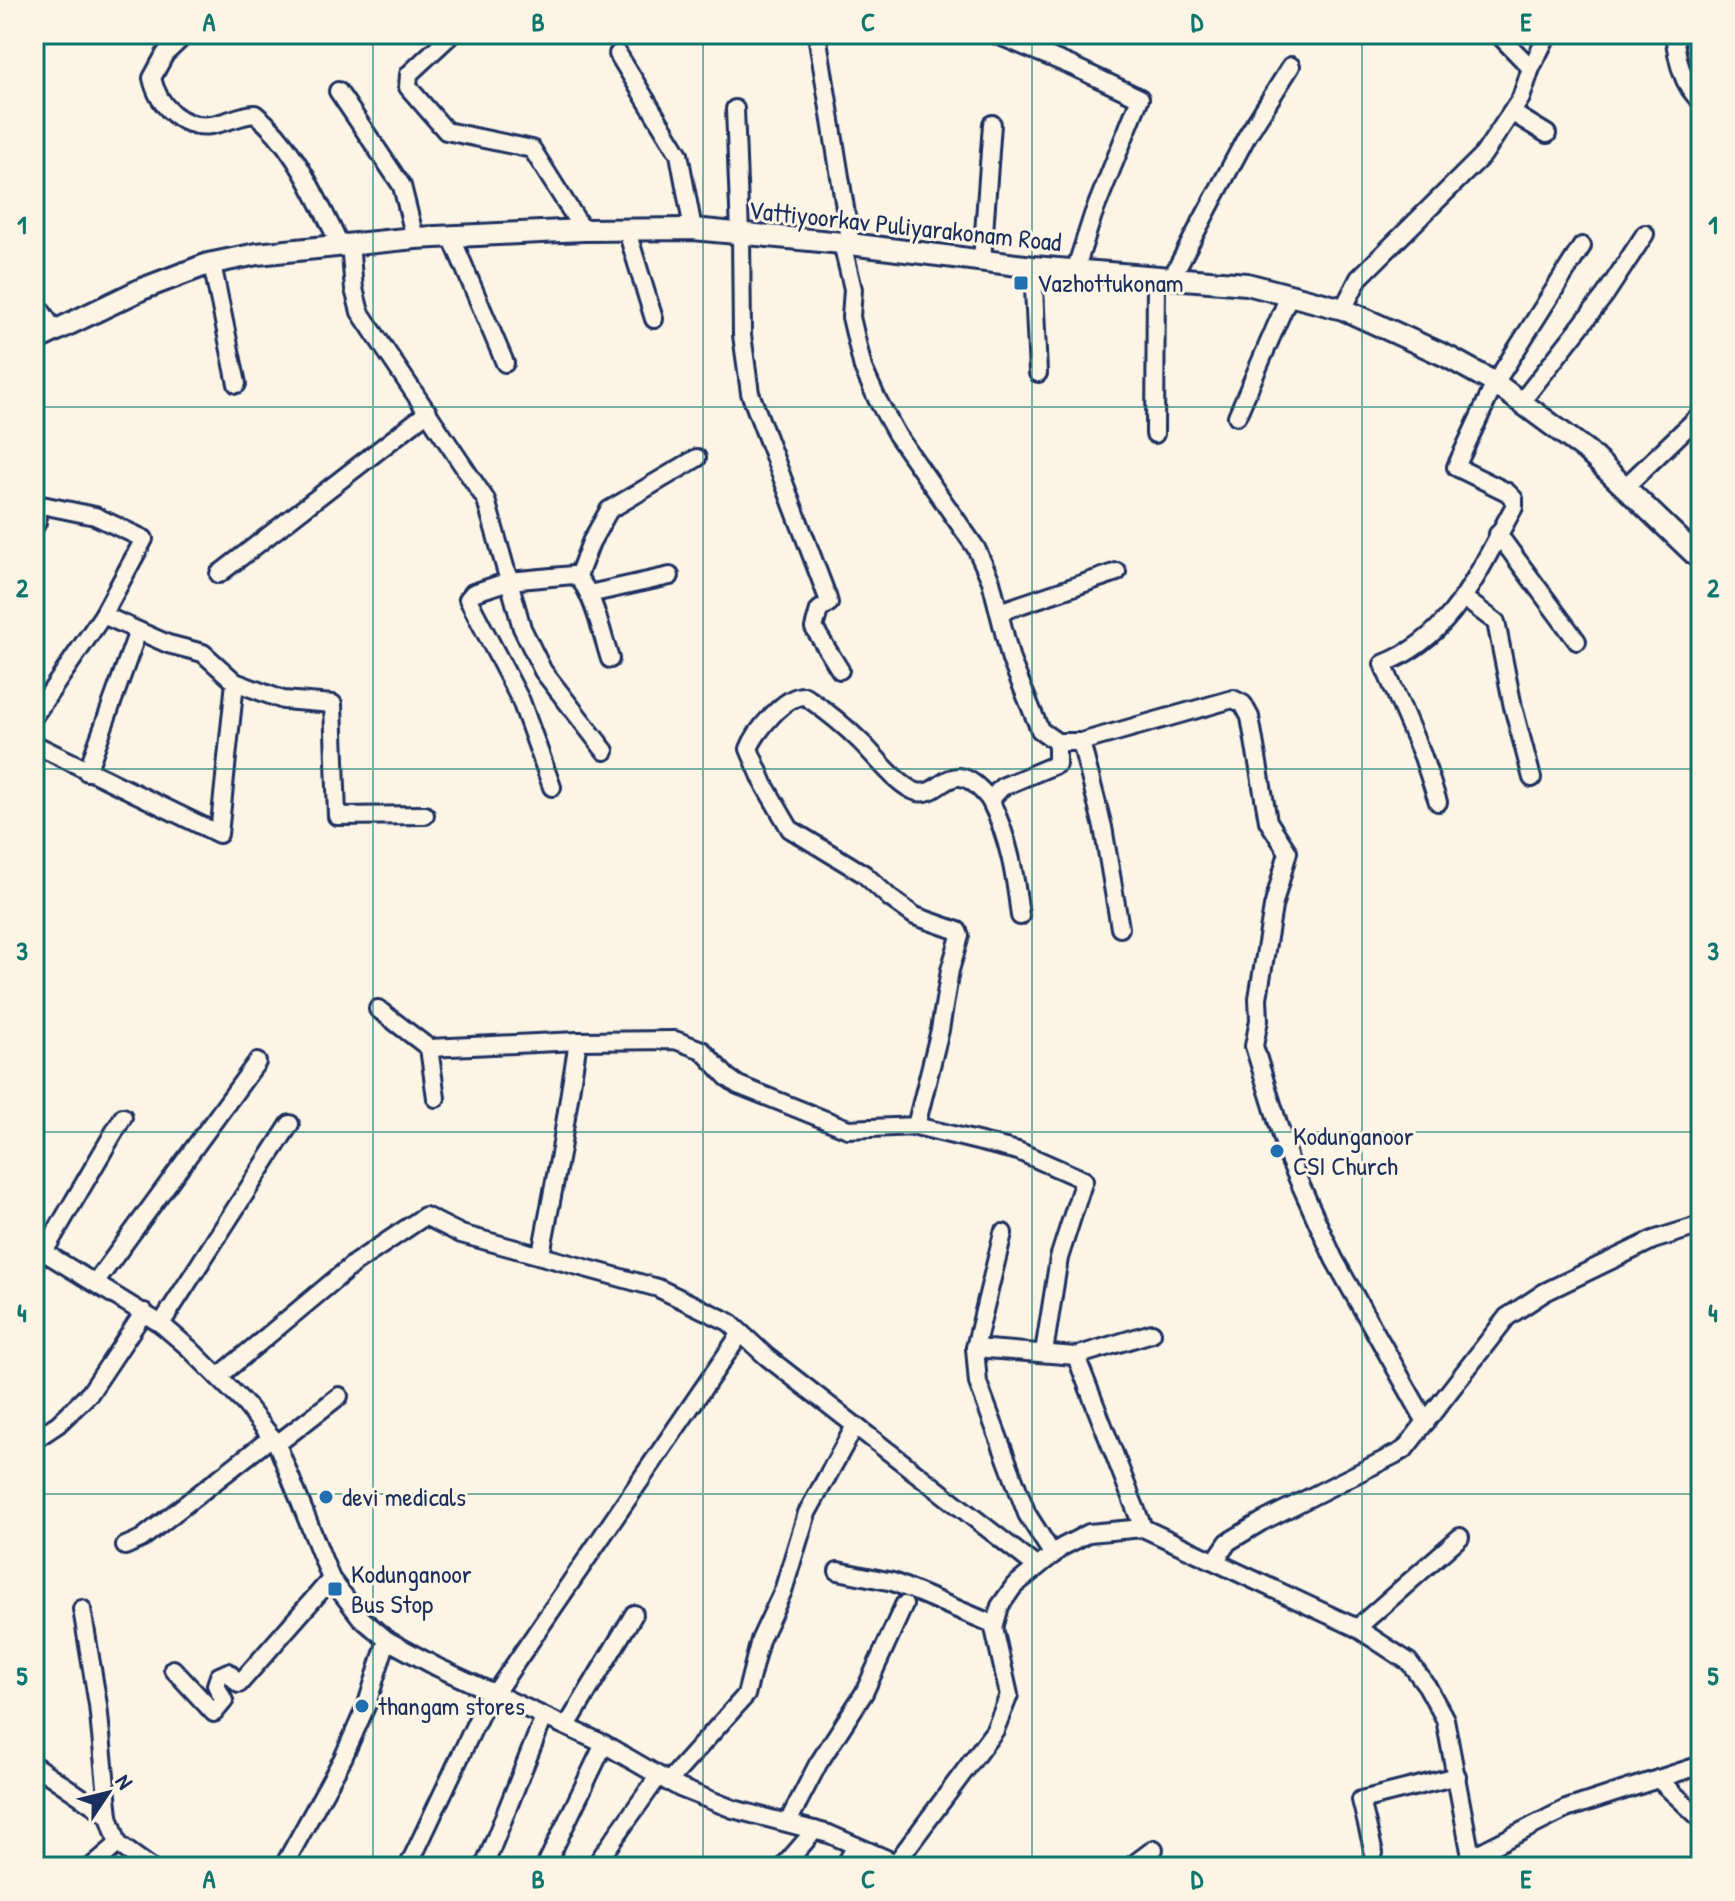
<svg xmlns="http://www.w3.org/2000/svg" width="1735" height="1901" viewBox="0 0 1735 1901" font-family="'Patrick Hand',sans-serif">
  <style>
    .lines { fill: none; stroke-linecap: round; stroke-linejoin: round }
    .minor-casing { stroke: #1b2f5e; stroke-width: 22 }
    .major-casing { stroke: #1b2f5e; stroke-width: 26 }
    .minor { stroke: #fcf5e5; stroke-width: 16 }
    .major { stroke: #fcf5e5; stroke-width: 20 }
    .grid { fill: none; stroke: #0f766e; stroke-width: 2; stroke-opacity: 0.55 }
    .poi-dot { fill: #1f6fb2; stroke: #fcf5e5; stroke-width: 3 }
    .labels { text-anchor: middle; stroke-width: 6; stroke-linejoin: round; paint-order: stroke }
    .street-label { font-size: 26px; fill: #1b2f5e; stroke: #fcf5e5 }
    .poi-label { font-size: 26px; fill: #1b2f5e; stroke: #fcf5e5; text-anchor: start }
    .neatline { fill: none; stroke: #0f766e; stroke-width: 3 }
    .grid-label { font-size: 26px; text-anchor: middle; font-weight: bold; fill: #0f766e }
  </style>
  <rect width="100%" height="100%" fill="#fcf5e5"/>
  <filter id="ink" filterUnits="userSpaceOnUse"><feTurbulence type="fractalNoise" baseFrequency=".0125" numOctaves="2"/><feDisplacementMap in="SourceGraphic" scale="16" xChannelSelector="R" yChannelSelector="G"/><feConvolveMatrix kernelMatrix="1 2 1 2 8 2 1 2 1" color-interpolation-filters="sRGB"/></filter>
  <g filter="url(#ink)">
    <g class="lines">
      <g class="minor-casing">
        <g id="minor">
          <path d="M186 34 165 54 152 78C158 106 182 129 211 125 226 123 240 115 255 114 296 146 316 199 340 244"/>
          <path d="M452 34 409 74 408 87 446 131 532 149 583 230"/>
          <path d="M817 34 851 245"/>
          <path d="M995 34 1072 66 1140 98 1093 215 1075 271"/>
          <path d="M1498 34 1531 68"/>
          <path d="M1674 34C1677 58 1682 86 1701 101"/>
          <path d="M618 54 679 154 693 229"/>
          <path d="M338 91 402 186 415 238"/>
          <path d="M735 109 740 233"/>
          <path d="M1511 112 1547 134"/>
          <path d="M626 228 654 319"/>
          <path d="M741 233 742 335 750 393 827 596 829 603 819 610 814 628 840 670"/>
          <path d="M451 236 505 363"/>
          <path d="M842 243 853 289 851 317 863 368 877 399 897 435 976 548 991 581 1011 660 1040 730 1057 742H1081L1233 699 1243 704 1250 717 1268 821 1288 852 1273 907 1258 998 1259 1020 1254 1046 1289 1159 1334 1259 1426 1422"/>
          <path d="M350 244 354 289 360 312 486 500 509 581 473 593 468 599 521 701 552 787"/>
          <path d="M982 260 992 124"/>
          <path d="M212 264 237 384"/>
          <path d="M1033 267 1038 373"/>
          <path d="M1172 277 1247 136 1291 66"/>
          <path d="M34 300 54 330"/>
          <path d="M1343 309 1359 278 1483 155 1521 98 1531 68 1548 34"/>
          <path d="M1522 401 1605 295 1645 234"/>
          <path d="M1237 416 1289 296"/>
          <path d="M1155 434 1156 276"/>
          <path d="M1625 487 1701 414"/>
          <path d="M34 501 37 504 95 516 144 539 103 615 34 716"/>
          <path d="M34 528 37 522V504"/>
          <path d="M1498 534 1577 641"/>
          <path d="M219 574 428 412"/>
          <path d="M578 576 591 542 609 510 697 458"/>
          <path d="M589 594 670 576"/>
          <path d="M1465 599 1496 622 1513 707 1532 778"/>
          <path d="M999 612 1117 572"/>
          <path d="M103 615 168 644 203 653 235 682 283 700 333 704 337 816 425 815"/>
          <path d="M1081 742 1103 827 1120 928"/>
          <path d="M34 744 219 834 235 682"/>
          <path d="M605 751 543 671 522 628 509 581 573 575C592 583 603 639 610 659"/>
          <path d="M87 772 138 631"/>
          <path d="M1438 802 1423 757 1383 664C1455 636 1479 569 1514 507V499L1507 492 1456 467 1495 383 1582 246"/>
          <path d="M1020 916C1015 874 1009 838 990 800L1002 787 1057 764V742"/>
          <path d="M378 1009 429 1048 578 1041 675 1040 702 1050 727 1077 738 1085 848 1129 916 1126 940 1030 950 970 960 936 958 931 915 916 890 898 864 874 790 829 765 786 749 749C755 732 786 694 805 696 825 710 845 726 862 743 876 757 899 787 917 792 944 798 950 750 990 800"/>
          <path d="M429 1048 436 1098"/>
          <path d="M916 1126 1018 1151 1084 1180 1059 1258 1044 1352"/>
          <path d="M1003 1233 975 1348 1076 1356 1152 1333"/>
          <path d="M34 1246 161 1324 189 1348 245 1404 277 1444 331 1579 361 1618 387 1640 437 1667 604 1744 680 1788 733 1809 829 1834 896 1863 901 1867"/>
          <path d="M44 1252 123 1117"/>
          <path d="M541 1254 561 1149 578 1041"/>
          <path d="M96 1282 257 1062"/>
          <path d="M161 1324 290 1124"/>
          <path d="M975 1348 978 1383 1027 1514 1053 1555"/>
          <path d="M218 1377 355 1263 425 1216 461 1234 658 1288 729 1322 767 1357 1037 1567"/>
          <path d="M34 1440 58 1424 90 1393 144 1312"/>
          <path d="M277 1444 339 1396"/>
          <path d="M1143 1528 1357 1628 1409 1662 1427 1686 1445 1719 1473 1867"/>
          <path d="M125 1546 141 1539 272 1437"/>
          <path d="M1215 1561 1228 1542 1261 1522 1404 1450 1507 1317 1545 1292 1653 1240 1701 1225"/>
          <path d="M838 1571 893 1582 995 1625"/>
          <path d="M82 1609 98 1705 109 1816"/>
          <path d="M1357 1628 1460 1537"/>
          <path d="M173 1669 214 1713 224 1701 216 1685 219 1676 228 1672 239 1684 331 1579"/>
          <path d="M495 1693 741 1333"/>
          <path d="M567 1726 634 1614"/>
          <path d="M34 1765 109 1816 118 1844 150 1867"/>
          <path d="M1658 1779 1701 1819"/>
          <path d="M668 1782 746 1695 760 1640 783 1591 807 1513 855 1426"/>
          <path d="M788 1822 818 1764 864 1693 904 1605"/>
          <path d="M1374 1853 1361 1800 1457 1776"/>
          <path d="M1471 1857 1566 1809 1701 1765"/>
          <path d="M896 1863 995 1730 1009 1695 994 1628 1000 1606 1014 1586 1062 1547 1089 1533 1143 1528 1076 1356"/>
          <path d="M91 1867 118 1844"/>
          <path d="M283 1867 343 1758 367 1704 387 1640"/>
          <path d="M408 1867 491 1691"/>
          <path d="M484 1867 544 1717"/>
          <path d="M545 1867 604 1744"/>
          <path d="M594 1867 658 1777"/>
          <path d="M783 1867 815 1830"/>
          <path d="M844 1867 856 1846"/>
          <path d="M1130 1867 1154 1849"/>
        </g>
      </g>
      <g class="major-casing">
        <path id="major" d="M34 341 142 289 208 264 257 254 415 238 583 230 693 229 842 243 1033 267 1247 284 1343 309 1448 357 1495 383 1587 451 1701 560"/>
      </g>
      <use href="#minor" class="minor"/>
      <use href="#major" class="major"/>
    </g>
  </g>
  <path class="grid" d="M373 34V1867M703 34V1867M1032 34V1867M1362 34V1867M34 407H1701M34 769H1701M34 1132H1701M34 1494H1701"/>
  <g class="poi-dot">
    <rect x="1013" y="275" width="16" height="16" rx="4"/>
    <circle cx="1277" cy="1151" r="8"/>
    <circle cx="326" cy="1497" r="8"/>
    <rect x="327" y="1581" width="16" height="16" rx="4"/>
    <circle cx="362" cy="1706" r="8"/>
  </g>
  <g class="labels">
    <g class="street-label">
      <text transform="translate(905 226) rotate(6)" y="9">Vattiyoorkav Puliyarakonam Road</text>
    </g>
    <g class="poi-label">
      <text x="1037" y="292">Vazhottukonam</text>
      <text x="1293" y="1145">Kodunganoor<tspan x="1293" dy="30">CSI Church</tspan></text>
      <text x="342" y="1506">devi medicals</text>
      <text x="351" y="1583">Kodunganoor<tspan x="351" dy="30">Bus Stop</tspan></text>
      <text x="378" y="1715">thangam stores</text>
    </g>
  </g>
  <rect width="1735" height="1901" fill="none" stroke="#fcf5e5" stroke-width="88"/>
  <g transform="translate(108 1793) rotate(55)" stroke="#fcf5e5" stroke-width="6" paint-order="stroke">
  <path d="M0-6L14 30L0 20L-14 30Z" fill="#1b2f5e"/>
  <text y="-12" font-size="22" font-weight="bold" text-anchor="middle" fill="#1b2f5e">N</text>
  </g>
  <rect x="44" y="44" width="1647" height="1813" class="neatline"/>
  <g class="grid-label">
    <text x="209" y="31">A</text>
    <text x="538" y="31">B</text>
    <text x="868" y="31">C</text>
    <text x="1197" y="31">D</text>
    <text x="1526" y="31">E</text>
    <text x="22" y="234">1</text>
    <text x="1713" y="234">1</text>
    <text x="22" y="597">2</text>
    <text x="1713" y="597">2</text>
    <text x="22" y="960">3</text>
    <text x="1713" y="960">3</text>
    <text x="22" y="1322">4</text>
    <text x="1713" y="1322">4</text>
    <text x="22" y="1685">5</text>
    <text x="1713" y="1685">5</text>
    <text x="209" y="1888">A</text>
    <text x="538" y="1888">B</text>
    <text x="868" y="1888">C</text>
    <text x="1197" y="1888">D</text>
    <text x="1526" y="1888">E</text>
  </g>
</svg>
